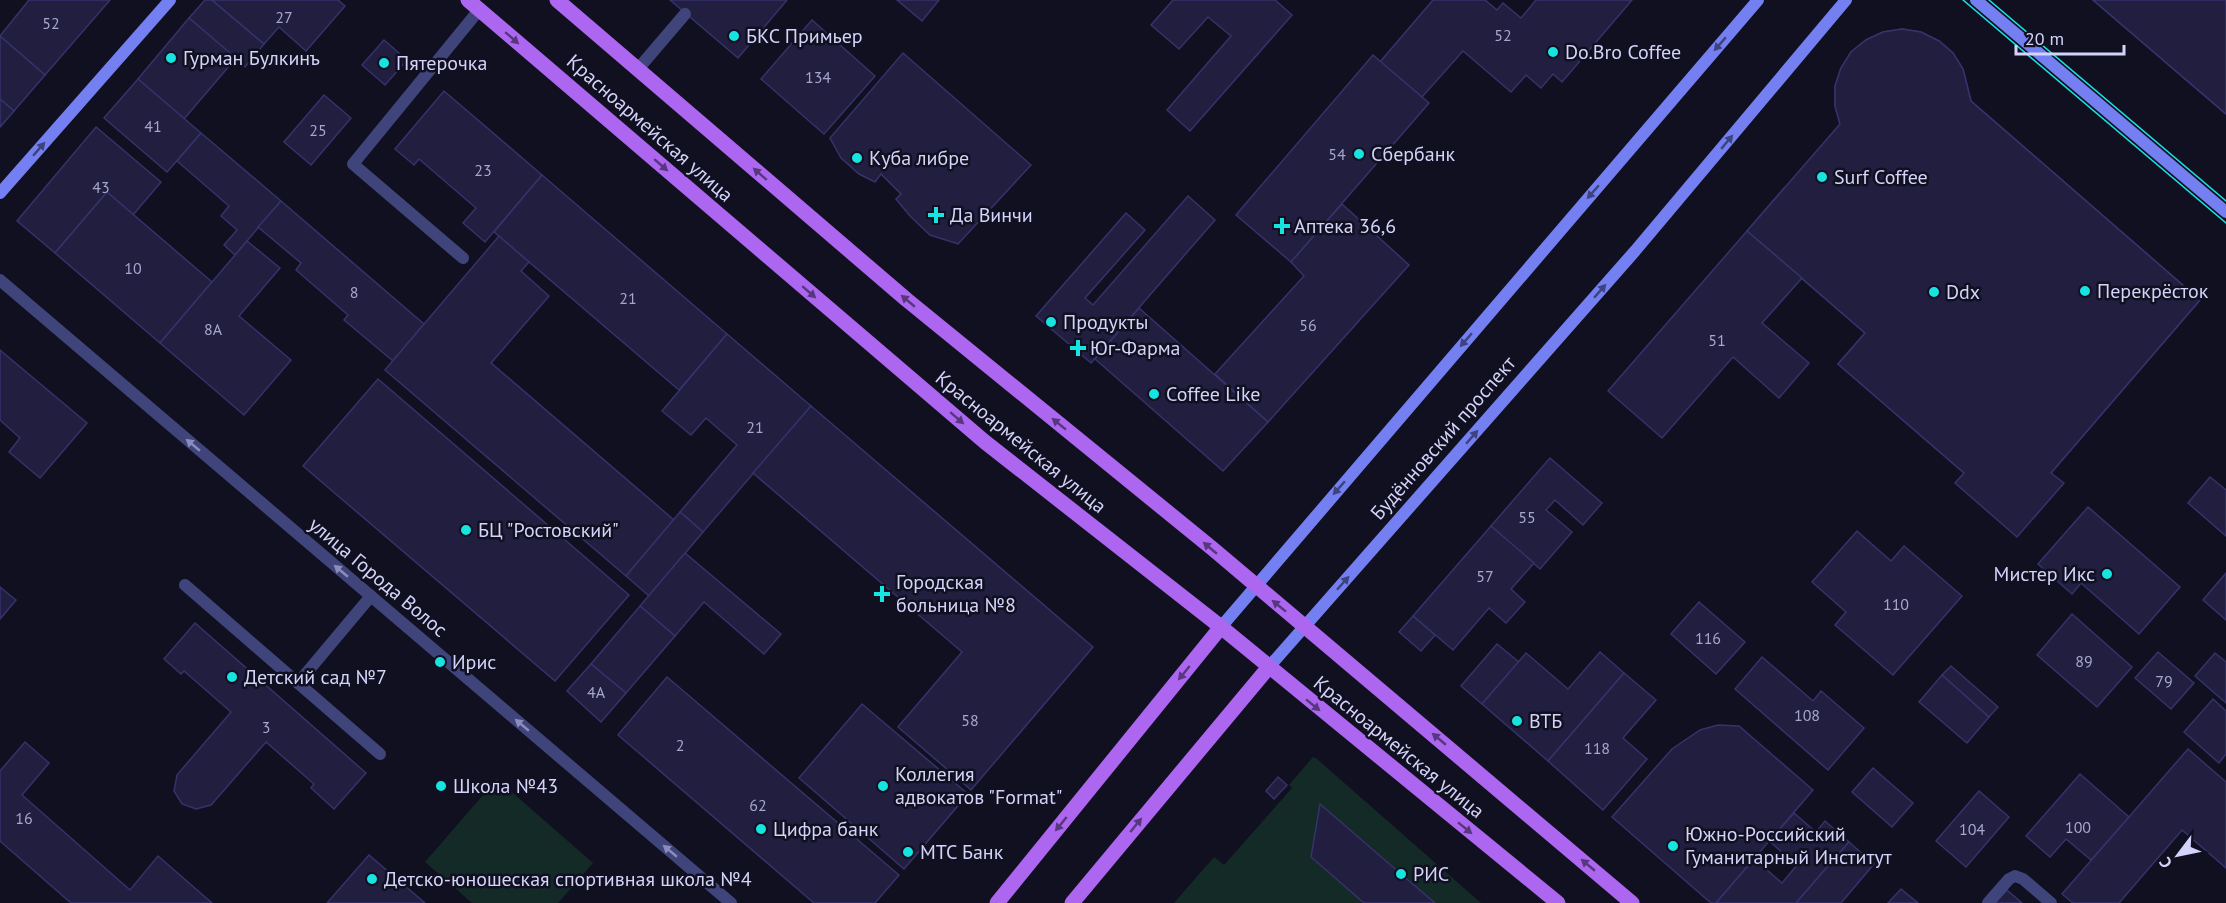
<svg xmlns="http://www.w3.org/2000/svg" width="2226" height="903" viewBox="0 0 2226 903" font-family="'PT Sans',sans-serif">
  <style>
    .green { fill: #132a27 }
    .building { fill: #211e40; stroke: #36326a; stroke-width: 1.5 }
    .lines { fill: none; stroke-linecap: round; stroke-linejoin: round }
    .lane { stroke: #3f447b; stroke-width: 12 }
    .street { stroke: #3f447b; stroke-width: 12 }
    .secondary { stroke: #7480f1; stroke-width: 12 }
    .primary { stroke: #ac66f0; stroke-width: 15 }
    .tram { stroke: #17e4e0; stroke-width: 1.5 }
    .oneway { fill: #57377e }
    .oneway2 { fill: #3e427f }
    .oneway3 { fill: #8a8cbb }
    .poi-dot { fill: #17e4e0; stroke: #111021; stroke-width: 2 }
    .labels { text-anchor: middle; stroke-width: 5; stroke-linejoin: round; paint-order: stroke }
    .number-label { font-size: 16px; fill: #a7a6cc }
    .poi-label { font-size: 20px; fill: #d4d4fb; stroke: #111021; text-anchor: start }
    .street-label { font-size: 20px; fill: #d4d4fb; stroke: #111021 }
  </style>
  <rect width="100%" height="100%" fill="#111021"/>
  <g class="green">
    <path d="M1313 757 1317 759 1481 903H1174L1214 857 1224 865 1292 788 1289 785Z"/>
    <path d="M497 779 593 863 558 903H472L425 862Z"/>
  </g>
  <g class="building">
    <path d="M29 0H110L45 75 0 36Z"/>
    <path d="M205 0H212L264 44 245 67 189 18Z"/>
    <path d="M212 0H338L345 6 306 51 279 27 264 44Z"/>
    <path d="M670 0H787L738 58Z"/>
    <path d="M897 0H939L922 21Z"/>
    <path d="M1173 0H1275L1292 15 1190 131 1167 110 1231 36 1208 17 1179 49 1151 25Z"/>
    <path d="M1433 0H1485L1497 10 1503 3 1521 18 1536 0H1632L1562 82 1553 74 1541 88 1526 75 1511 92 1463 51 1422 97 1380 62Z"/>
    <path d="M2093 0H2226V114Z"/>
    <path d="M2093 0H2226V114Z"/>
    <path d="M189 18 236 58 184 119 138 79Z"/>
    <path d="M812 20 875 76 824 134 761 79Z"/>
    <path d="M1902 29 1921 32 1939 41 1953 53 1963 69 1971 101 2200 300 2051 473 2004 428 1964 473 1838 364 1865 333 1747 231 1784 188 1856 250 1920 177 1906 164 1882 161 1864 153 1850 140 1840 124 1835 106V86L1841 68 1851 52 1866 40 1883 32Z"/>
    <path d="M1902 29 1921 32 1939 41 1953 53 1963 69 1971 101 2200 300 2051 473 2064 483 2017 537 1955 483 1964 473 1838 364 1865 333 1747 231 1840 124 1835 106V86L1841 68 1851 52 1866 40 1883 32Z"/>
    <path d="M0 36 45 75 14 111 0 99Z"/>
    <path d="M384 40 407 60 385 85 362 65Z"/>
    <path d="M903 53 1031 165 958 244 930 235 910 216 896 199 901 194 881 174 875 182 859 174 841 158 830 138Z"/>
    <path d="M1373 55 1429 103 1291 262 1236 215Z"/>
    <path d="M138 79 201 133 167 172 104 118Z"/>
    <path d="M444 91 542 175 485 242 463 223 476 208 419 159 414 165 395 149Z"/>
    <path d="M324 95 351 118 311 165 284 142Z"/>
    <path d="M0 99 14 111 0 127Z"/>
    <path d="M96 127 161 182 133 215 107 192 55 253 17 221Z"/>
    <path d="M201 133 281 201 235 255 224 245 237 230 221 216 229 206 177 161Z"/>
    <path d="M542 175 727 334 679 390 494 232Z"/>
    <path d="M107 192 212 282 160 343 55 253Z"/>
    <path d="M1188 196 1215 220 1091 363 1036 316 1126 213 1145 230 1085 298 1093 305Z"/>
    <path d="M281 201 424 324 393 361 344 320 348 315 296 270 301 263 258 227Z"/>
    <path d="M1342 204 1409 265 1268 422 1215 374 1304 276 1291 262Z"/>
    <path d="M1747 231 1802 278 1762 323 1809 363 1779 398 1733 357 1662 438 1608 391Z"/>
    <path d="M499 236 529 262 521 271 549 296 491 363 674 520 626 576 385 370Z"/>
    <path d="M247 241 280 268 239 316 291 360 244 415 160 343Z"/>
    <path d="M1139 308 1268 422 1223 471 1095 359Z"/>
    <path d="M727 334 811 406 703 532 680 512 737 445 706 418 691 435 662 411Z"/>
    <path d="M0 350 87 423 40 478 9 452 20 438 0 420Z"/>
    <path d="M378 379 629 595 555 681 303 466Z"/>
    <path d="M811 406 1093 647 971 790 898 727 962 652 753 473Z"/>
    <path d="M1550 458 1602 503 1583 525 1555 500 1546 510 1572 532 1540 569 1491 526Z"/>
    <path d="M2210 477 2226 490V536L2188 503Z"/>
    <path d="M2088 507 2180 587 2139 634 2081 583 2072 594 2038 564Z"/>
    <path d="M680 512 703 532 649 596 626 576Z"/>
    <path d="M1491 526 1534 563 1511 589 1525 602 1506 623 1489 608 1453 650 1413 616Z"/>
    <path d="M1857 531 1891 561 1904 546 1962 596 1893 675 1835 625 1846 612 1812 582Z"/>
    <path d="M685 553 781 634 764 654 704 602 675 636 640 606Z"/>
    <path d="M2226 573V620L2203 600Z"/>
    <path d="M0 587 16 600 0 619Z"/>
    <path d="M1699 602 1745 642 1716 674 1671 634Z"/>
    <path d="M640 606 675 636 626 693 591 664Z"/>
    <path d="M2072 614 2132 667 2097 707 2037 655Z"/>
    <path d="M1413 616 1435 635 1421 651 1399 632Z"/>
    <path d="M195 623 366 773 334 809 311 788 314 784 266 742 211 805 196 809 182 804 174 791 177 775 231 712 184 671 181 674 164 659Z"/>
    <path d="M1497 644 1519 662 1482 704 1461 686Z"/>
    <path d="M1600 652 1624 673 1548 761 1482 704 1526 653 1568 689Z"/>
    <path d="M2158 652 2194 683 2171 709 2135 678Z"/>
    <path d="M2215 653 2226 662V703L2195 676Z"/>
    <path d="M1762 657 1813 701 1821 691 1864 728 1828 770 1735 689Z"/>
    <path d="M591 664 626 693 601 722 567 691Z"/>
    <path d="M1951 666 1998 707 1989 717 1942 675Z"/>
    <path d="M1624 673 1656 700 1623 738 1647 759 1603 810 1548 761Z"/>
    <path d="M1942 675 1989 717 1967 743 1919 702Z"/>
    <path d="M667 677 899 875 875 903H814L618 735Z"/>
    <path d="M2213 699 2226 711V754L2219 763 2184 732Z"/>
    <path d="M862 704 968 794 904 869 799 778Z"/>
    <path d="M1718 725 1739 726 1813 790 1716 903H1711L1612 817 1672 749 1700 730Z"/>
    <path d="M25 742 49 763 22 795 130 890 158 856 212 903H71L0 841V771Z"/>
    <path d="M2188 749 2226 782V868L2182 830 2119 903H2073L2062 894Z"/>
    <path d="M1873 768 1913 803 1892 827 1852 792Z"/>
    <path d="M2080 774 2129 817 2091 860 2066 839 2050 857 2026 836Z"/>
    <path d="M1278 777 1287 785 1274 799 1266 791Z"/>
    <path d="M1979 791 2009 817 1966 867 1936 841Z"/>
    <path d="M1320 804 1401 874 1435 903H1364L1311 857Z"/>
    <path d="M1794 813 1816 832 1825 821 1849 842 1796 903H1716L1754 859 1782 883 1797 865 1769 841Z"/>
    <path d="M1849 842 1874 864 1841 903H1796Z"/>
    <path d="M369 855 425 903H327Z"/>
    <path d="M1901 889 1918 903H1888Z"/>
    <path d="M2007 890 2022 903H1995Z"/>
  </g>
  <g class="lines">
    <g class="lane">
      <path d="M638 69 685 14"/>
      <path d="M463 258 353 164 479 10"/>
      <path d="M185 585 298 683"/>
      <path d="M371 596 298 683 380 754"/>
      <path d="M1988 903 2009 879 2015 876 2023 879 2051 903"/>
    </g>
    <path class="street" d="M0 280 731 903"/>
    <g class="secondary">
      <path d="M1976 0 2226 212"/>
      <path d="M0 193 170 0"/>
      <path d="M1221 627 1758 0"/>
      <path d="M1268 668 1635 251 1846 0"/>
    </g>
    <g class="primary">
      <path d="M468 0 985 442 1221 627 1558 903"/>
      <path d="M557 0 907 300 1213 549 1632 903"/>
      <path d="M997 903 1221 627"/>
      <path d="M1072 903 1268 668"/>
    </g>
    <g class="tram">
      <path d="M1963 0 2226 223"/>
      <path d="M1989 0 2226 201"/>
    </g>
  </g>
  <defs><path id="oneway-solid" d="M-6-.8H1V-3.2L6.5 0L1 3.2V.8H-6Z" transform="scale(1.5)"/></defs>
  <g class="oneway">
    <use href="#oneway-solid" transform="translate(512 38) rotate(41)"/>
    <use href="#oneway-solid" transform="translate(661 165) rotate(41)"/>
    <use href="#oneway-solid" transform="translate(760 174) rotate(-139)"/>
    <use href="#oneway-solid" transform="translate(809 292) rotate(41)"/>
    <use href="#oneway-solid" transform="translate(908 301) rotate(-140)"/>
    <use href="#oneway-solid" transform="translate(957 418) rotate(41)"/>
    <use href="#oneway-solid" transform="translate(1059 424) rotate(-141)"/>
    <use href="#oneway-solid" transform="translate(1210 548) rotate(-140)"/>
    <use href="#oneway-solid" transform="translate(1279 606) rotate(-141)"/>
    <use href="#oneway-solid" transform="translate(1184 673) rotate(129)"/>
    <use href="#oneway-solid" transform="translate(1313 705) rotate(39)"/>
    <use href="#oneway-solid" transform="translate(1439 739) rotate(-140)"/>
    <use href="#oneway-solid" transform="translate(1061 824) rotate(129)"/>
    <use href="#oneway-solid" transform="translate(1136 825) rotate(-51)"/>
    <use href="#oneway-solid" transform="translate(1465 828) rotate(39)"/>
    <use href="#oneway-solid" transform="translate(1588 865) rotate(-140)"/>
  </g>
  <g class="oneway2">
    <use href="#oneway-solid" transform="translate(1720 44) rotate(131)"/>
    <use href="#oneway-solid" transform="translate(1727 142) rotate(-50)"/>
    <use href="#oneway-solid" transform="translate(39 149) rotate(-49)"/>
    <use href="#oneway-solid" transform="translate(1593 192) rotate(131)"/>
    <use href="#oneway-solid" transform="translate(1600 291) rotate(-49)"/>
    <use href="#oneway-solid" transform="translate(1466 340) rotate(131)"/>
    <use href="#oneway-solid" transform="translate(1472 437) rotate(-49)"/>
    <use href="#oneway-solid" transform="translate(1339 488) rotate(131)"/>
    <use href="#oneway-solid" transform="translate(1343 583) rotate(-48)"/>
  </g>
  <g class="oneway3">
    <use href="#oneway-solid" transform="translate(193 445) rotate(-140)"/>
    <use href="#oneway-solid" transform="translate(341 571) rotate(-140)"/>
    <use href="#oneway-solid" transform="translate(522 725) rotate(-140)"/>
    <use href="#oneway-solid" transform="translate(670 851) rotate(-140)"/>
  </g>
  <g class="poi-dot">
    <circle cx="734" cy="36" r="6"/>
    <circle cx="1553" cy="52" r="6"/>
    <circle cx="171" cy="58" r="6"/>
    <circle cx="384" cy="63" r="6"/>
    <circle cx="1359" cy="154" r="6"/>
    <circle cx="857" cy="158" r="6"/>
    <circle cx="1822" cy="177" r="6"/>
    <path d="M933 206h6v6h6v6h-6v6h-6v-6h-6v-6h6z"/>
    <path d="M1279 217h6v6h6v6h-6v6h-6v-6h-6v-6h6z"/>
    <circle cx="2085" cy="291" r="6"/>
    <circle cx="1934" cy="292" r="6"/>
    <circle cx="1051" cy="322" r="6"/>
    <path d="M1075 339h6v6h6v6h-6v6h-6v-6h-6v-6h6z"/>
    <circle cx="1154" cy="394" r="6"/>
    <circle cx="466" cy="530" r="6"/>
    <circle cx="2107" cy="574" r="6"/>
    <path d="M879 585h6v6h6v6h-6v6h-6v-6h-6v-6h6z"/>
    <circle cx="440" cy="662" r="6"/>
    <circle cx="232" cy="677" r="6"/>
    <circle cx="1517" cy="721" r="6"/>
    <circle cx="441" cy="786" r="6"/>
    <circle cx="883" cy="786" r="6"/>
    <circle cx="761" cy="829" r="6"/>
    <circle cx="1673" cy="846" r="6"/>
    <circle cx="908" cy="852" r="6"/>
    <circle cx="1401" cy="874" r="6"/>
    <circle cx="372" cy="879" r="6"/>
  </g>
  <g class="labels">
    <g class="number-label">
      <text x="284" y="23">27</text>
      <text x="51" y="29">52</text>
      <text x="1503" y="41">52</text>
      <text x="818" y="83">134</text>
      <text x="153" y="132">41</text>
      <text x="318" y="136">25</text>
      <text x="1337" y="160">54</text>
      <text x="483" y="176">23</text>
      <text x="101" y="193">43</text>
      <text x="133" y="274">10</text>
      <text x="354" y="298">8</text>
      <text x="628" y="304">21</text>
      <text x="1308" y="331">56</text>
      <text x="213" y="335">8А</text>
      <text x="1717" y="346">51</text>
      <text x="755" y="433">21</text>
      <text x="1527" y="523">55</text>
      <text x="1485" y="582">57</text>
      <text x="1896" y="610">110</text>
      <text x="1708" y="644">116</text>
      <text x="2084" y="667">89</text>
      <text x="2164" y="687">79</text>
      <text x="596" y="698">4А</text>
      <text x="1807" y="721">108</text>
      <text x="970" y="726">58</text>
      <text x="266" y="733">3</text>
      <text x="680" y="751">2</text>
      <text x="1597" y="754">118</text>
      <text x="758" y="811">62</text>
      <text x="24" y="824">16</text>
      <text x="2078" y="833">100</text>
      <text x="1972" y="835">104</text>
    </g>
    <g class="poi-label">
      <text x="746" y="43">БКС Примьер</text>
      <text x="1565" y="59">Do.Bro Coffee</text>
      <text x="183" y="65">Гурман Булкинъ</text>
      <text x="396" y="70">Пятерочка</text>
      <text x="1371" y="161">Сбербанк</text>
      <text x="869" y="165">Куба либре</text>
      <text x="1834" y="184">Surf Coffee</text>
      <text x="950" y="222">Да Винчи</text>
      <text x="1294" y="233">Аптека 36,6</text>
      <text x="2097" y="298">Перекрёсток</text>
      <text x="1946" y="299">Ddx</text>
      <text x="1063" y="329">Продукты</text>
      <text x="1090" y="355">Юг-Фарма</text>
      <text x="1166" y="401">Coffee Like</text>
      <text x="478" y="537">БЦ "Ростовский"</text>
      <text x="2095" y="581" text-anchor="end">Мистер Икс</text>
      <text x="896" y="589">Городская<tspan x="896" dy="23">больница №8</tspan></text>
      <text x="452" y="669">Ирис</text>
      <text x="244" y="684">Детский сад №7</text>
      <text x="1529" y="728">ВТБ</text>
      <text x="895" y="781">Коллегия<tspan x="895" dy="23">адвокатов "Format"</tspan></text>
      <text x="453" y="793">Школа №43</text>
      <text x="773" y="836">Цифра банк</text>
      <text x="1685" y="841">Южно-Российский<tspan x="1685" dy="23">Гуманитарный Институт</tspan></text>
      <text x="920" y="859">МТС Банк</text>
      <text x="1413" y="881">РИС</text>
      <text x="384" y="886">Детско-юношеская спортивная школа №4</text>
    </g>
    <g class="street-label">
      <text transform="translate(650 128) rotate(41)" y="7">Красноармейская улица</text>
      <text transform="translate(1443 438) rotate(-49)" y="7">Будённовский проспект</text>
      <text transform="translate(1021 442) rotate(39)" y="7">Красноармейская улица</text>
      <text transform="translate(378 577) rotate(40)" y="7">улица Города Волос</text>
      <text transform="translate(1399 747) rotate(39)" y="7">Красноармейская улица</text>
    </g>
  </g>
  <g transform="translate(2178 855) rotate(238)" stroke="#111021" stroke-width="4.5" paint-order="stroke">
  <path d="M0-4.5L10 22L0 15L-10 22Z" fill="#d4d4fb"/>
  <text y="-9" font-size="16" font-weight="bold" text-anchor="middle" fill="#d4d4fb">С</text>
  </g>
  <path d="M2016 45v9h108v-9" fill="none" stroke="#d4d4fb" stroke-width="3"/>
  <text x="2025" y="45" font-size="18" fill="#d4d4fb" stroke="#111021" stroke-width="4.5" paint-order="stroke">20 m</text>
</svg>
